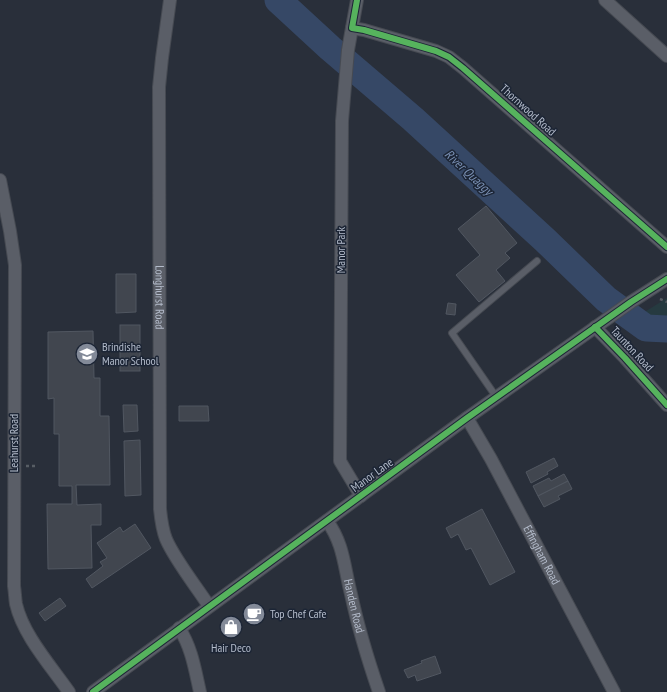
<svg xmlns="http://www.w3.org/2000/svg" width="667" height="692" viewBox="0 0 667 692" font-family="'PT Sans Narrow',sans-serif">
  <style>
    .green { fill: #263a40 }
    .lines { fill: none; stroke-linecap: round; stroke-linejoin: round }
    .river { stroke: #364866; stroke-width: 27 }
    .building { fill: #41464f; stroke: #515761 }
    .lane-casing { stroke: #464a52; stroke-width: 8 }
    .street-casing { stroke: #464a52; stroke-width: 14 }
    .path { stroke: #575d64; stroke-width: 2.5; stroke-dasharray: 3 3; stroke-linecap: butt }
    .lane { stroke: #5a5e67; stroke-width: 6 }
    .street { stroke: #5a5e67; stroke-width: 12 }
    .cycleway-casing { stroke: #1c2535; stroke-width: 8 }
    .cycleway { stroke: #56b35d; stroke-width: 6 }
    .labels { text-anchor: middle; stroke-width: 3; stroke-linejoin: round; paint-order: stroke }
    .street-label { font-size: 12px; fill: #b3bbca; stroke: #1c2535 }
    .poi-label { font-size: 12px; fill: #b3bbca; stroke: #1c2535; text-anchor: start }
    .water-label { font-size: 13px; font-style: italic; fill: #798fb3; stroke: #1c2535 }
  </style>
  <rect width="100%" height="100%" fill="#292f3a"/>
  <path class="green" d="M667 298V325L648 320 643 313Z"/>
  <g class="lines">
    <path class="river" d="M278 0 330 48 413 119 545 240 606 299 646 328 667 329"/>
  </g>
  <g class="building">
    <path d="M486 206 517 243 505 253 510 258 496 270 505 281 479 302 456 275 480 255 458 229Z"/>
    <path d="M116 274H136V312L116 313Z"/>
    <path d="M448 303 456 304 455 315 446 314Z"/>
    <rect x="120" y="325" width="20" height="46"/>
    <path d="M93 331 94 378H100V416H109L110 485H76L77 505 101 504V525H91L92 568 48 569 47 504H72V486H59V434H54V398L48 399V332Z"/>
    <path d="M123 405H137L138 431 124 432Z"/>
    <path d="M179 406H208L209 421H179Z"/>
    <path d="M140 440 141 495 125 496 124 441Z"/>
    <path d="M554 458 558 466 547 472 548 474 531 483 526 472Z"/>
    <path d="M564 474 568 481 538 496 533 486 549 478 551 481Z"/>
    <path d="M568 481 572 489 558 496 560 499 544 507 538 496Z"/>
    <path d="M482 509 515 572 490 585 471 548 466 550 458 534 451 538 446 528Z"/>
    <path d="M135 524 151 548 92 588 86 579 103 566 100 562 107 558 97 543 120 527 123 532Z"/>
    <path d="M60 598 66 606 45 621 39 613Z"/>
    <path d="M435 656 441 673 417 681 415 675 408 678 404 670 422 663 421 661Z"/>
  </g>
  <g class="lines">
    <g class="lane-casing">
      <path id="lane" d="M497 398 452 333 537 261"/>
    </g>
    <g class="street-casing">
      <g id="street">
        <path id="s1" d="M170 0 162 58 159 87 160 509C161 519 162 529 166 539 175 560 196 586 209 606"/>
        <path d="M357 0 348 50 342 121 340 461 361 496"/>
        <path d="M605 0 667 56"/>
        <path d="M352 28 364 30 436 51 449 57 463 68 667 247"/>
        <path d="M0 180 10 231 15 265 14 586C15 592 15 598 16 604 23 635 51 666 69 692"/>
        <path d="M595 327 625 358 667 405"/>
        <path id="s2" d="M467 418 491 459 614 692"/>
        <path id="s3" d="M327 521C344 544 344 567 351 594 358 627 368 660 379 692"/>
        <path d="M179 628C192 648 195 670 200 692"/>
        <path d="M93 692 467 418 631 302 667 279"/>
      </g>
    </g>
    <g class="path">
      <path d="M660 299 667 302"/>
      <path d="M26 466H35"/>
    </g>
    <use href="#lane" class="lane"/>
    <use href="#street" class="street"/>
    <g class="cycleway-casing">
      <g id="cycleway">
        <path d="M357 0 352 28 364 30 436 51 449 57 463 68 667 247"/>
        <path d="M595 327 625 358 667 405"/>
        <path d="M93 692 467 418 631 302 667 279"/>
      </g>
    </g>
    <use href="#cycleway" class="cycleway"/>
  </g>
  <defs>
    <g id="school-disc" transform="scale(1.15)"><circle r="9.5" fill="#838a98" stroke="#1c2535"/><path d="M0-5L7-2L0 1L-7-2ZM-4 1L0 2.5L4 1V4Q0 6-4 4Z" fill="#fff"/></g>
    <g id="cafe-disc" transform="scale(1.15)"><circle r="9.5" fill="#838a98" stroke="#1c2535"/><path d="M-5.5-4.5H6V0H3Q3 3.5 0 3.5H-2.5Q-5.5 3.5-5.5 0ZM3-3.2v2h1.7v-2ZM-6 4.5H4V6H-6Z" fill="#fff"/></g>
    <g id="shop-disc" transform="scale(1.15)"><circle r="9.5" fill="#838a98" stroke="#1c2535"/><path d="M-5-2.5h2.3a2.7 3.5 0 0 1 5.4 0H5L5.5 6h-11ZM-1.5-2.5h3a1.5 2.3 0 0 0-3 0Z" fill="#fff"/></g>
  </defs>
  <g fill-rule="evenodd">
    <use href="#school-disc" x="87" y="354"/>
    <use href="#cafe-disc" x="254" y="614"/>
    <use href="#shop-disc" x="231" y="627"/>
  </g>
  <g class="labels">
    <g class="street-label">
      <text transform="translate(528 110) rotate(42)" y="4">Thornwood Road</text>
      <text transform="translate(341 250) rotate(-90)" y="4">Manor Park</text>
      <text dy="4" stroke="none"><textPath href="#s1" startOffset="298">Longhurst Road</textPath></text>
      <text transform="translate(632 349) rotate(47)" y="4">Taunton Road</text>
      <text transform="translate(14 443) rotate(-90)" y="4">Leahurst Road</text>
      <text transform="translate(372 475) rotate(-36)" y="4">Manor Lane</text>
      <text dy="4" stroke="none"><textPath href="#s2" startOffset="156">Effingham Road</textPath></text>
      <text dy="4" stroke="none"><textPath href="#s3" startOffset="90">Handen Road</textPath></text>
    </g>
    <g class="poi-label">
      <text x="102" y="351">Brindishe<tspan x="102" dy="14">Manor School</tspan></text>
      <text x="270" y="618">Top Chef Cafe</text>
      <text x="231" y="652" text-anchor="middle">Hair Deco</text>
    </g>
    <g class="water-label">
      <text transform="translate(469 172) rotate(43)" y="5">River Quaggy</text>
    </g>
  </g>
</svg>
